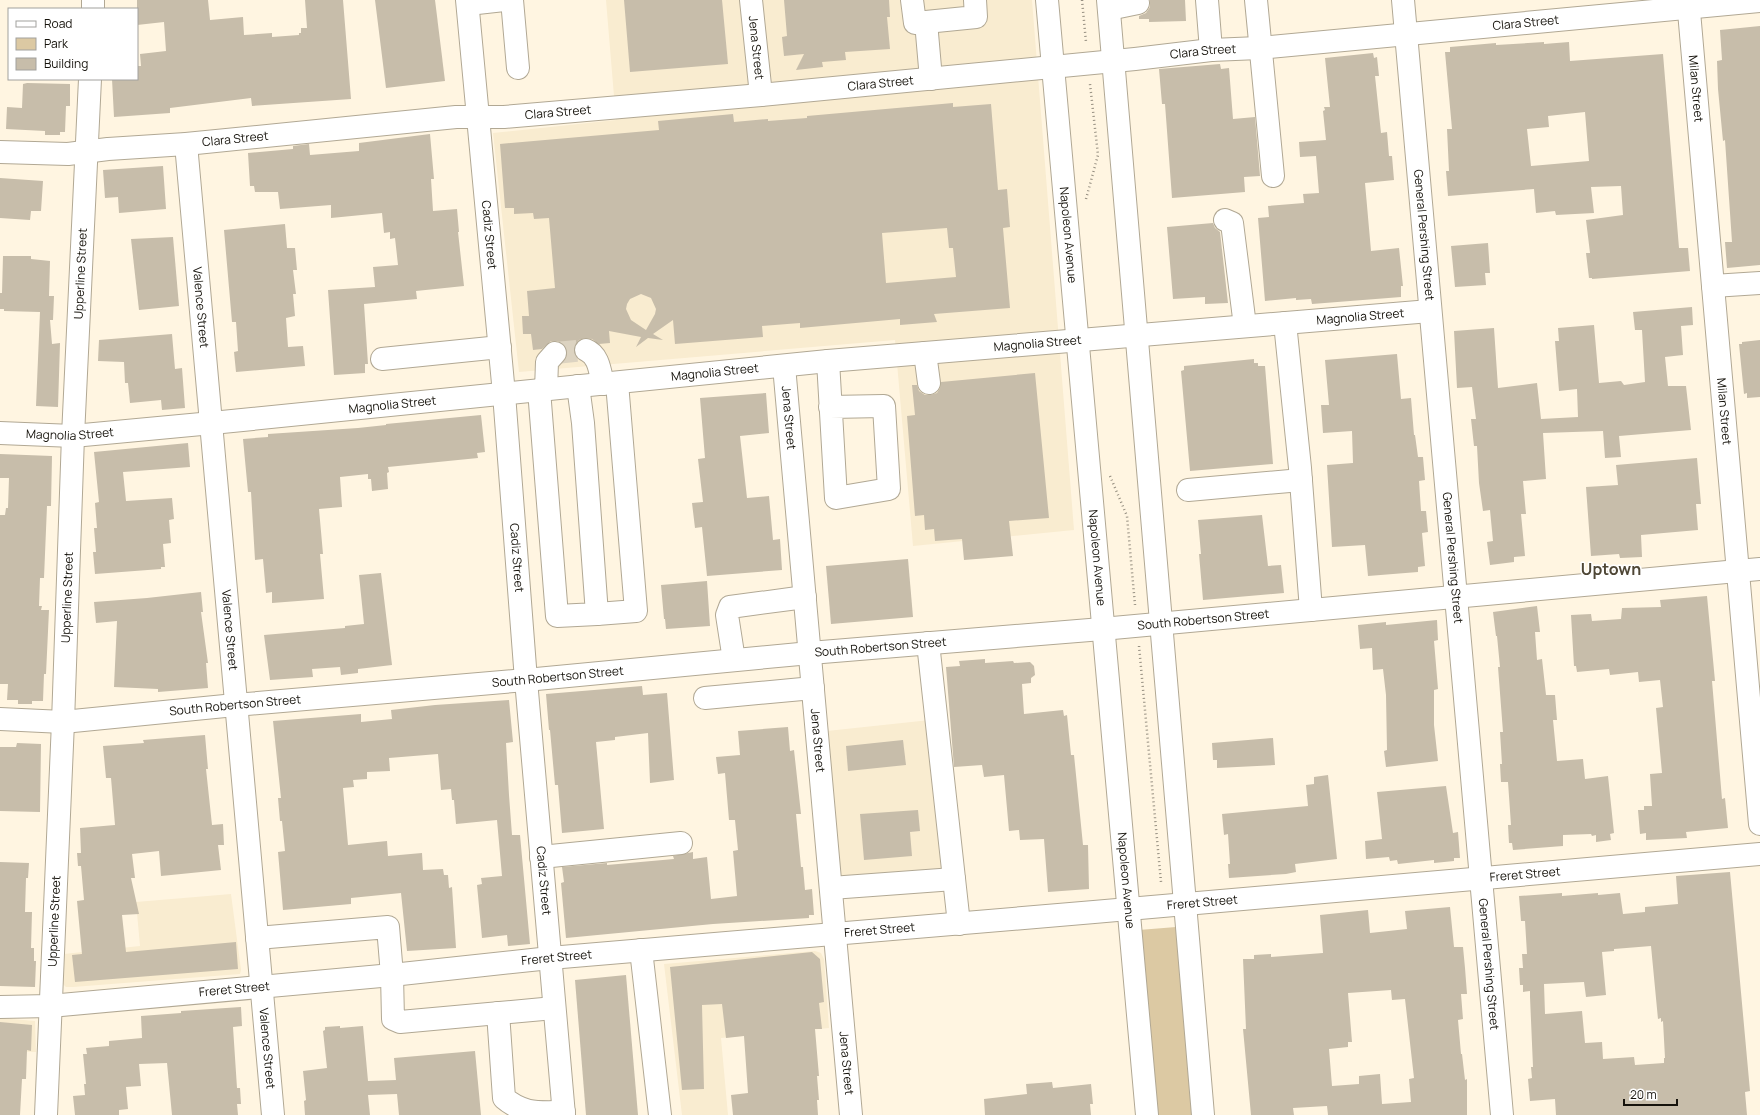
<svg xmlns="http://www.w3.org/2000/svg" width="1760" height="1115" viewBox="0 0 1760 1115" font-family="Manrope,sans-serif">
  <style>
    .built { fill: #f9ecd0 }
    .green { fill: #dcc9a3 }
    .building { fill: #c7bdaa; fill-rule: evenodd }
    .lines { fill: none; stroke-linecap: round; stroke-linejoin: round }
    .minor-tunnel { stroke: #dcd3c1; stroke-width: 22; stroke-dasharray: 22 11; stroke-linecap: butt }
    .minor-casing { stroke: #b1a894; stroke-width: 24 }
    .major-casing { stroke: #b1a894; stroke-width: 24 }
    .path { stroke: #979082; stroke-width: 2.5; stroke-dasharray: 1 3; stroke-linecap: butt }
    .minor { stroke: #fff; stroke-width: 22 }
    .major { stroke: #fff; stroke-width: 22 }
    .labels { text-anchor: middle; stroke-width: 3; stroke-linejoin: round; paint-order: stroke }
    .street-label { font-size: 12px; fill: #16130c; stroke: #fff }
    .district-label { font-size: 16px; font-weight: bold; fill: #4e4635; stroke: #fff }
  </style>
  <rect width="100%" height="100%" fill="#fff5e1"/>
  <g class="built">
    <path d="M606 0H1032L1074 530 913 546 895 340 519 372 493 133 616 120Z"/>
    <path d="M930 720 946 870 838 878 827 731Z"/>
    <path d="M231 894 241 970 240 974 73 987H66L60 981 64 954 140 946 136 902Z"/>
    <path d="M815 951 821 953 824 959 829 1028 721 1038 728 1115H682L664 964Z"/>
    <path d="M0 1018 35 1021 36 1052 0 1051Z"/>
  </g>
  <path class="green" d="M1176 927 1192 1115H1156L1139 930Z"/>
  <g class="building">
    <path d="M137 0H208L210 20 243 17 244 35 272 33V37L299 35V33H301V28H307L305 0H343L351 99 252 106 251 98 170 108V113L114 117 112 79H137V66H141L140 54 166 51 164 22 137 25Z"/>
    <path d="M375 0H435L445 81 386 88Z"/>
    <path d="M624 0H722L728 64 630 72Z"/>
    <path d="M784 0H889L890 17H887L890 49 845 52 846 60 822 62 823 67 796 70 804 54 784 56 782 37 787 36Z"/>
    <path d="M1150 0H1185L1186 21 1149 22V19H1139V16L1146 13 1150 7Z"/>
    <path d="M1760 26V265L1727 268 1725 242H1732L1725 140 1723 141 1718 89 1717 61 1722 60 1720 30Z"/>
    <path d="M1544 42V44L1569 42 1570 61 1663 54 1679 248H1688L1690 271 1592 279V278H1589L1586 253H1590L1586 220 1623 215 1621 186 1591 187 1594 213 1556 215 1555 211 1536 213 1534 189 1448 196 1446 171H1449L1447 129H1452L1445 52H1450V47L1496 43V45ZM1585 112 1589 161 1531 166 1527 129 1549 127 1548 116Z"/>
    <path d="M1373 53 1374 58 1377 57 1379 76H1375L1381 133 1387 132 1389 156H1392L1394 180 1365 183 1371 251 1399 248 1403 286H1401V297L1312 304 1311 299 1296 300V298L1265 301 1258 218 1269 217 1268 206 1304 203 1303 194 1319 193 1316 156 1300 157 1299 142 1326 140 1323 111 1325 110 1324 107H1330L1325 58Z"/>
    <path d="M1220 64 1221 69 1229 68 1233 119 1255 117 1260 176 1244 177 1245 192 1172 198 1165 104H1162L1159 69Z"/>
    <path d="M27 83 70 84V106H66L65 132H60V135H45V131L6 129 7 107 22 108 23 84Z"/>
    <path d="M953 103V107L991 104 998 190 1007 189 1010 227 1003 228 1010 308 934 314 937 322 900 325V319L800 328V323L762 326 763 337 675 344 673 320 653 334 663 340 648 338 636 347 641 337 609 331 610 343 599 344 592 339 585 338 579 340 574 346 565 347 558 341H551L542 349 533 350 531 334H523L522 316H529L527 291 555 288 549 218 534 219 533 213 514 214V208H505L500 144 659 130 658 121 733 114 734 122 768 119V121L807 118V116ZM947 228 949 248H953L956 277 886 283 882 233ZM641 294 651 298 656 309 655 314 646 330 631 320 626 309 627 304 630 299Z"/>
    <path d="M430 134 434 179H431L433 211 457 209 459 232H458L464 286 416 291 417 299 364 304 368 364H365V373L334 375 328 290 375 287 373 267 398 265 395 238 390 239V232L384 233 382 213 331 218V205L280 209 278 192H255L254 186H250L248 153 293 149V146L309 144 310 155 359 151V143Z"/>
    <path d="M163 166 166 209 119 213 118 197 105 198 103 170Z"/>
    <path d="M0 178 43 181 41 211H31L30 220 0 218Z"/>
    <path d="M1213 223 1215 228 1220 232 1228 303 1205 304V297L1173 299 1167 227Z"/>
    <path d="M285 224 287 248H295L297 270H293L296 294H293L295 316 286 318 288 347 303 346 305 366 236 372 234 352 238 351 236 322H232L224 230Z"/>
    <path d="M173 237 179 306 139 310 131 239Z"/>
    <path d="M1488 243 1490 273H1485L1486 285 1455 287 1451 246Z"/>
    <path d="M3 256H31V259L50 261 49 296H54L53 320H50L52 344 60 343 58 407 36 406 40 312 4 311V309H0V293H2Z"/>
    <path d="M1692 307 1693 325 1681 326 1683 355 1665 357 1668 386H1686L1691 430 1619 436 1621 457 1605 458 1603 431 1543 433 1546 479 1523 481 1526 514H1521L1525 556 1514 557V562L1490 565 1487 542 1493 541 1490 510 1483 511 1479 483 1477 446H1474L1471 419H1476L1472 387 1457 388 1454 331 1494 328 1498 388 1537 383 1541 419 1578 417 1577 389 1559 391 1555 341H1559L1558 328 1594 325 1599 383 1621 381 1624 385 1645 382 1642 330H1635L1633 312Z"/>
    <path d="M172 334 175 369 182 368 185 408 162 410 161 400 130 403 128 383H125L124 362 98 361 99 340Z"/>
    <path d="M1760 340V397L1747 398V393L1744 394 1739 344H1742V342Z"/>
    <path d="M1397 354 1401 399 1411 398 1414 435H1415L1418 457H1423L1425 480 1419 481 1421 511H1426L1428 532 1422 533 1425 566 1418 567V572L1368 576 1365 545 1332 547 1327 465 1353 463 1352 431 1323 433 1321 405H1329L1325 360Z"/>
    <path d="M1254 359V363H1258V366H1265L1273 464 1190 471 1181 371 1184 370V366Z"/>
    <path d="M1035 373 1049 518 1009 521 1013 556 964 560 962 539 935 541 934 529 925 530 924 515 915 516 907 416 915 415 912 385H917L919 391 925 395H930L937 393 940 388 941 382Z"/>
    <path d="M766 393 769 433 740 436 747 498 769 496 773 540 780 539 782 570 707 576 702 527 695 528 692 503 703 502 698 459 705 458 700 398Z"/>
    <path d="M481 415 485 452 477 453 478 458 388 467 389 472 387 473 388 489 372 491 371 479H368V474L340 477 342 507 319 509 323 554H320L324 599 272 603V592L266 593 263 559 255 560 251 492H248L243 439 268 437V434L358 428 386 425V424Z"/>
    <path d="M188 443 190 467 123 472 126 501 172 498 174 519 169 520 171 543 163 544 165 567H161V569L95 574 93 552H96L94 528H97L95 503 99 502 94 452Z"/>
    <path d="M0 454 52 456 51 506H47L44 578H40L39 606H42L41 610H49L46 674H44L43 701H32V704H18V700H7L8 684H0V515H5L6 508H8L9 478H0Z"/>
    <path d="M1697 458 1701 504H1696L1698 530 1641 535 1642 557 1620 558 1619 554 1591 556 1586 487 1618 485 1616 465Z"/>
    <path d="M1262 515 1268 566 1281 565 1284 593 1203 600 1199 554H1201L1198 520Z"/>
    <path d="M908 559 913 617 831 624 826 566Z"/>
    <path d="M381 573 392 665 358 669V673L341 675 340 667 312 669 313 677 270 680 264 635 345 628V626L364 624 359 575Z"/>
    <path d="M707 581 710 626 666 629 665 619H664L661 585Z"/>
    <path d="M201 592 203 612H201L208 663H206L208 688 158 692V689L114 687 117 621 96 623 94 602 147 598Z"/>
    <path d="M1707 596 1715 681H1712L1722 799 1725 798 1728 828 1686 832 1687 838 1646 840V833L1640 834 1638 810H1644V806H1652L1650 774 1662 773 1656 708 1663 707 1660 680 1639 682 1638 672 1610 675 1609 669 1577 672 1576 666H1574L1571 615 1591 614 1592 621 1621 619 1622 608 1661 607 1660 600Z"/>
    <path d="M1537 606 1540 632H1535L1537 660 1542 659 1546 695H1555L1557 720H1553L1557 761 1583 759 1585 779 1608 776 1614 833 1610 834 1611 840 1596 842V835L1592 836 1591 834 1563 835V846L1513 850 1512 843H1509L1508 825H1511L1508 782H1501L1500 764H1502L1500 732H1503L1498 667H1500L1497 636H1496L1493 612Z"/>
    <path d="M1437 620 1438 640 1434 641 1438 689 1434 690V725L1438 761 1386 767 1384 751 1387 750 1386 695 1383 669 1373 670 1372 648 1360 649 1358 625 1386 622V625Z"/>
    <path d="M985 659V663L1013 661 1014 663 1030 662 1034 666 1035 675 1031 678V683L1022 684 1024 714 1063 710 1064 716 1067 715 1071 755H1074L1083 845H1088L1089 889 1048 892 1044 839 1020 840 1019 830 1009 831 1004 775 984 777 982 765 954 767 946 667 960 666 959 661Z"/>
    <path d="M642 686 643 695 667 693 674 780 650 783 648 733 615 737V740L596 742 604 829 562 833 558 785H555L550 730H549L546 694Z"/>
    <path d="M509 700 513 742 506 743 509 795 512 835H520L530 944 508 946 507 935 482 938 477 885 482 884 481 878 502 876 497 820 456 824 454 800H452L451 789 441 790 438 754 389 758 390 771 367 772V779L353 780 354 787 343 788 348 845 387 841 388 856 422 853 423 870 443 869 444 875H448L449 888 452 887 456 948 407 951 401 893 351 898V904L283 910 278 852 285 851 282 821H280L278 798H281L273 721 361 714V722L392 719 391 710 435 705Z"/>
    <path d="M788 727 790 751 794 750 801 814H796L801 867H803L805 890 812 889 814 915H809V918L713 924 566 938 561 883 564 882 562 867 607 863V865L674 859 673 856 693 852V859L707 857 711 899 737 896 733 851 738 850 735 820H729L725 773 718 774 716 757 740 755 738 731Z"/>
    <path d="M205 735 208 769H206L212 825 223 824 224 845H218L221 870 161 876 159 851 132 854 135 878H131L139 914 122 915 126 952 236 942 238 969 75 982 72 955 82 954 77 901 84 900 81 866H78L77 853H81L80 828 115 825 111 778H106L103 746 144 743 143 740Z"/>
    <path d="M1273 738 1275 765 1217 768V760H1213L1212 743Z"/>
    <path d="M903 740 906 765 848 771 846 746Z"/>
    <path d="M17 743 41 744 40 812 0 811V747H16Z"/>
    <path d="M1328 775 1337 859 1295 864 1296 872 1286 874 1229 878 1228 864H1230L1228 834 1224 835 1222 814 1308 806 1306 785 1314 784V777Z"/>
    <path d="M1446 786 1453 833 1458 832 1460 858H1454V861L1434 863V860L1398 864 1397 860 1390 861 1389 857 1366 859 1365 841 1382 839 1377 792Z"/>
    <path d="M918 810 920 831 910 832 912 856 864 860 860 814Z"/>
    <path d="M0 862 29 863 28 878H26L25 912H32L31 948H34V961H36L35 987 0 986Z"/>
    <path d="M1730 872 1750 1091 1745 1092 1747 1115H1556L1555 1099 1530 1101 1528 1079 1532 1078 1531 1067H1533L1530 997V991L1523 992V985H1520L1519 968H1523L1522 954H1527L1525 921H1521L1519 896 1562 893V896L1598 893V895L1620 893 1623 914 1645 912V907L1678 904 1676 876ZM1651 946 1658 1019 1661 1018V1022L1663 1021 1665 1058H1664V1063L1635 1065 1634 1057 1603 1059 1602 1042 1585 1043 1582 1011 1545 1014 1544 984 1584 982 1586 997 1606 995 1602 952 1614 951V949Z"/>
    <path d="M1450 907 1454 947H1463L1465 968 1467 994H1461L1463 1019 1458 1020 1461 1054H1462L1465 1080 1467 1079V1115H1328L1327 1106 1293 1108 1294 1115H1251L1243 1029H1246L1243 959H1254V955L1271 954V957L1323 953 1320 915 1368 910 1370 933 1407 929 1405 911ZM1391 990 1392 1000 1405 999 1414 1078 1409 1079 1411 1102 1382 1104 1380 1074 1359 1076V1084L1332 1086 1329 1049 1348 1047V1042H1352L1348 993Z"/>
    <path d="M812 952 820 959 824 1002 819 1003 822 1029H815L819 1076H817L819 1100H817L818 1115H733L731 1095 748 1093 744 1036 726 1038 722 1004 702 1005 704 1089 682 1090 670 967Z"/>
    <path d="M626 975 638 1115H586L575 980Z"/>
    <path d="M241 1007 242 1026 233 1027 237 1088H240L241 1104H237L238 1115H172L167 1063 139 1064 141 1086 126 1087 128 1109 119 1110V1115H75L73 1096 85 1095 84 1084H86L83 1054H87L86 1048 109 1046V1041L142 1038 141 1016 181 1013V1011Z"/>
    <path d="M0 1022 32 1025 31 1051 27 1050 26 1079H22L20 1115H0Z"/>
    <path d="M340 1026V1028L363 1026 368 1081 396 1080 394 1058 475 1051 481 1115H399L397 1094 368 1095 370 1115H305L304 1101 306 1100 303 1071 327 1068 323 1031 325 1030V1027Z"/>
    <path d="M1052 1082 1053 1088 1091 1084 1093 1104H1090L1091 1115H985L984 1099 1027 1094 1026 1084Z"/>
  </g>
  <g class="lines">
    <path class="minor-tunnel" d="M555 353 586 350"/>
    <g class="minor-casing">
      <g id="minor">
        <path id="s1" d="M467 0 504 394 526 680 564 1115"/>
        <path d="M512 0 518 68"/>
        <path id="s2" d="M751 0 761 95"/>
        <path d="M912 0 915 23 926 22 931 79"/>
        <path d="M1207 0 1211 50"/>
        <path d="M1256 0 1273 176"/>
        <path id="s3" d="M1403 0 1502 1115"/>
        <path id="s4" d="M1688 0 1760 824"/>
        <path d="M468 4 504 0"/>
        <path d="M93 9V0"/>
        <path d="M1109 9 1138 3"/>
        <path d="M926 22 976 17 975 0"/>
        <path id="s5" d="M186 144 273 1115"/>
        <path id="s6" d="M0 152 68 154 108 149 186 144 456 117H504L761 95 1135 59 1211 50 1259 48 1760 1"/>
        <path d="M1225 220 1232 223 1245 326"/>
        <path d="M1713 286 1760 283"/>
        <path d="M1285 323 1300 468 1311 610"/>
        <path d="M586 350C599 355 600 372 603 384"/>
        <path d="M925 353 929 383"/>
        <path d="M382 359 500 347"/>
        <path d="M828 361 836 498 889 489 884 406 830 407"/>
        <path id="s7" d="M784 366 851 1115"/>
        <path d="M539 390 557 616 597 614 583 423 578 386"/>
        <path d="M546 390 547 362 555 353"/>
        <path id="s8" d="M0 433 73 436 212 423 828 361 1430 311"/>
        <path d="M1188 490 1301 480"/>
        <path d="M597 614 636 611 617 383"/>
        <path d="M928 643 959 924"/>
        <path d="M734 660 727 615 730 607 805 597"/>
        <path d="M705 698 813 688"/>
        <path id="s9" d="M0 719 63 722 235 705 526 680 810 653 1102 629 1760 569"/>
        <path d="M541 857 681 843"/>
        <path d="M831 888 954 879"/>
        <path d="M257 938 388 927 392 975 393 1019 400 1022 554 1008"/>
        <path d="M641 950 660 1115"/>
        <path id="s10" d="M0 1007 50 1006 392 975 550 958 1094 912 1760 854"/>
        <path d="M498 1013 504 1098C524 1115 539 1112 564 1112"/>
        <path id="s11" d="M46 1115 63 722 73 436 90 79"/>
      </g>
    </g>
    <g class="major-casing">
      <g id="major">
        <path id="s12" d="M1047 0 1147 1115"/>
        <path d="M1108 0 1203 1115"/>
      </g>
    </g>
    <g class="path">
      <path d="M1082 0 1086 42"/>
      <path d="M1086 199 1098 155 1090 84"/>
      <path d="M1110 476 1127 516 1135 605"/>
      <path d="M1139 646 1161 882"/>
    </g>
    <use href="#minor" class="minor"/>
    <use href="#major" class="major"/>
  </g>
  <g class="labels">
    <g class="street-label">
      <text dy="4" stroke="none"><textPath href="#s6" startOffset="1532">Clara Street</textPath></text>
      <text dy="4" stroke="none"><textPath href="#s2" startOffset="48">Jena Street</textPath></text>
      <text dy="4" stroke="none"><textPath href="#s6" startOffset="1208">Clara Street</textPath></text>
      <text dy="4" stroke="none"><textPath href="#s6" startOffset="884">Clara Street</textPath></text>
      <text dy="4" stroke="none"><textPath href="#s4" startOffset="89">Milan Street</textPath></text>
      <text dy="4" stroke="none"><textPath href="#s6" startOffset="560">Clara Street</textPath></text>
      <text dy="4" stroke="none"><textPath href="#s6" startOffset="236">Clara Street</textPath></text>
      <text dy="4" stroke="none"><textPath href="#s1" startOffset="236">Cadiz Street</textPath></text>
      <text dy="4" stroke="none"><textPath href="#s12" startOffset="236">Napoleon Avenue</textPath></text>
      <text dy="4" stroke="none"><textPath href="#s3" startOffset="236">General Pershing Street</textPath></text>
      <text dy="4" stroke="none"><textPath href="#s11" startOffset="842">Upperline Street</textPath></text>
      <text dy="4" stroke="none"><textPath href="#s5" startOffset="164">Valence Street</textPath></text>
      <text dy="4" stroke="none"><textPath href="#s8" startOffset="1366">Magnolia Street</textPath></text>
      <text dy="4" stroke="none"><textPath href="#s8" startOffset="1042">Magnolia Street</textPath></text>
      <text dy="4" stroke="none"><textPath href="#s8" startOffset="718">Magnolia Street</textPath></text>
      <text dy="4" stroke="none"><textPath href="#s8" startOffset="394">Magnolia Street</textPath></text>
      <text dy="4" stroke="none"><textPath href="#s4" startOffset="413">Milan Street</textPath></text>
      <text dy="4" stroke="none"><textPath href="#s7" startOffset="52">Jena Street</textPath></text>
      <text dy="4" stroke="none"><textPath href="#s8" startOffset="70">Magnolia Street</textPath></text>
      <text dy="4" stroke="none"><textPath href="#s1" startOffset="560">Cadiz Street</textPath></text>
      <text dy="4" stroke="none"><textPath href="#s12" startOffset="560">Napoleon Avenue</textPath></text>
      <text dy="4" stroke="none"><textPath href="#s3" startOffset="560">General Pershing Street</textPath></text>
      <text dy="4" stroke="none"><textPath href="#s11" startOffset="518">Upperline Street</textPath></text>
      <text dy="4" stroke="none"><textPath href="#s9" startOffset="1208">South Robertson Street</textPath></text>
      <text dy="4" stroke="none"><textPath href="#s5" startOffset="488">Valence Street</textPath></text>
      <text dy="4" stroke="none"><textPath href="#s9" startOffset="884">South Robertson Street</textPath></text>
      <text dy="4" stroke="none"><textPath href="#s9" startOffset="560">South Robertson Street</textPath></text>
      <text dy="4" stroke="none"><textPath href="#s9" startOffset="236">South Robertson Street</textPath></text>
      <text dy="4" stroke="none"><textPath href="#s7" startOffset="376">Jena Street</textPath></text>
      <text dy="4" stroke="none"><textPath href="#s10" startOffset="1531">Freret Street</textPath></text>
      <text dy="4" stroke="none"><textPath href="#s1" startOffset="884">Cadiz Street</textPath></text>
      <text dy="4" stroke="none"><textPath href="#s12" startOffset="884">Napoleon Avenue</textPath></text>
      <text dy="4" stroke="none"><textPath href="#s10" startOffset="1207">Freret Street</textPath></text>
      <text dy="4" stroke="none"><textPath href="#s11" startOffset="194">Upperline Street</textPath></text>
      <text dy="4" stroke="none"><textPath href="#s10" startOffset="883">Freret Street</textPath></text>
      <text dy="4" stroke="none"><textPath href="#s10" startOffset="559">Freret Street</textPath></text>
      <text dy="4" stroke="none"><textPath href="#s3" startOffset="968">General Pershing Street</textPath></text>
      <text dy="4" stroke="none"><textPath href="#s10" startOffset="235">Freret Street</textPath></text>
      <text dy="4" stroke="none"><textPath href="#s5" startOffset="908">Valence Street</textPath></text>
      <text dy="4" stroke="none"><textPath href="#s7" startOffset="700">Jena Street</textPath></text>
    </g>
    <g class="district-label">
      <text x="1611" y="575">Uptown</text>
    </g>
  </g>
  <rect x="8" y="8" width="130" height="72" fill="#ffffff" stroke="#a2a19e"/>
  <rect x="16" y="21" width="20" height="6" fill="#ffffff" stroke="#a2a19e"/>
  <text x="44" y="28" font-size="12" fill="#16130c">Road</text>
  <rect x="16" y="38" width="20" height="12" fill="#dcc9a3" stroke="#a2a19e"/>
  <text x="44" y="48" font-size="12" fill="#16130c">Park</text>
  <rect x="16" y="58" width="20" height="12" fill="#c7bdaa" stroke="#a2a19e"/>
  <text x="44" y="68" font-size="12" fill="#16130c">Building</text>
  <path d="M1624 1099v6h53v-6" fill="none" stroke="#16130c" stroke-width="2"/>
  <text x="1630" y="1099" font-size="12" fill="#16130c" stroke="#ffffff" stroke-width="3" paint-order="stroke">20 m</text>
</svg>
